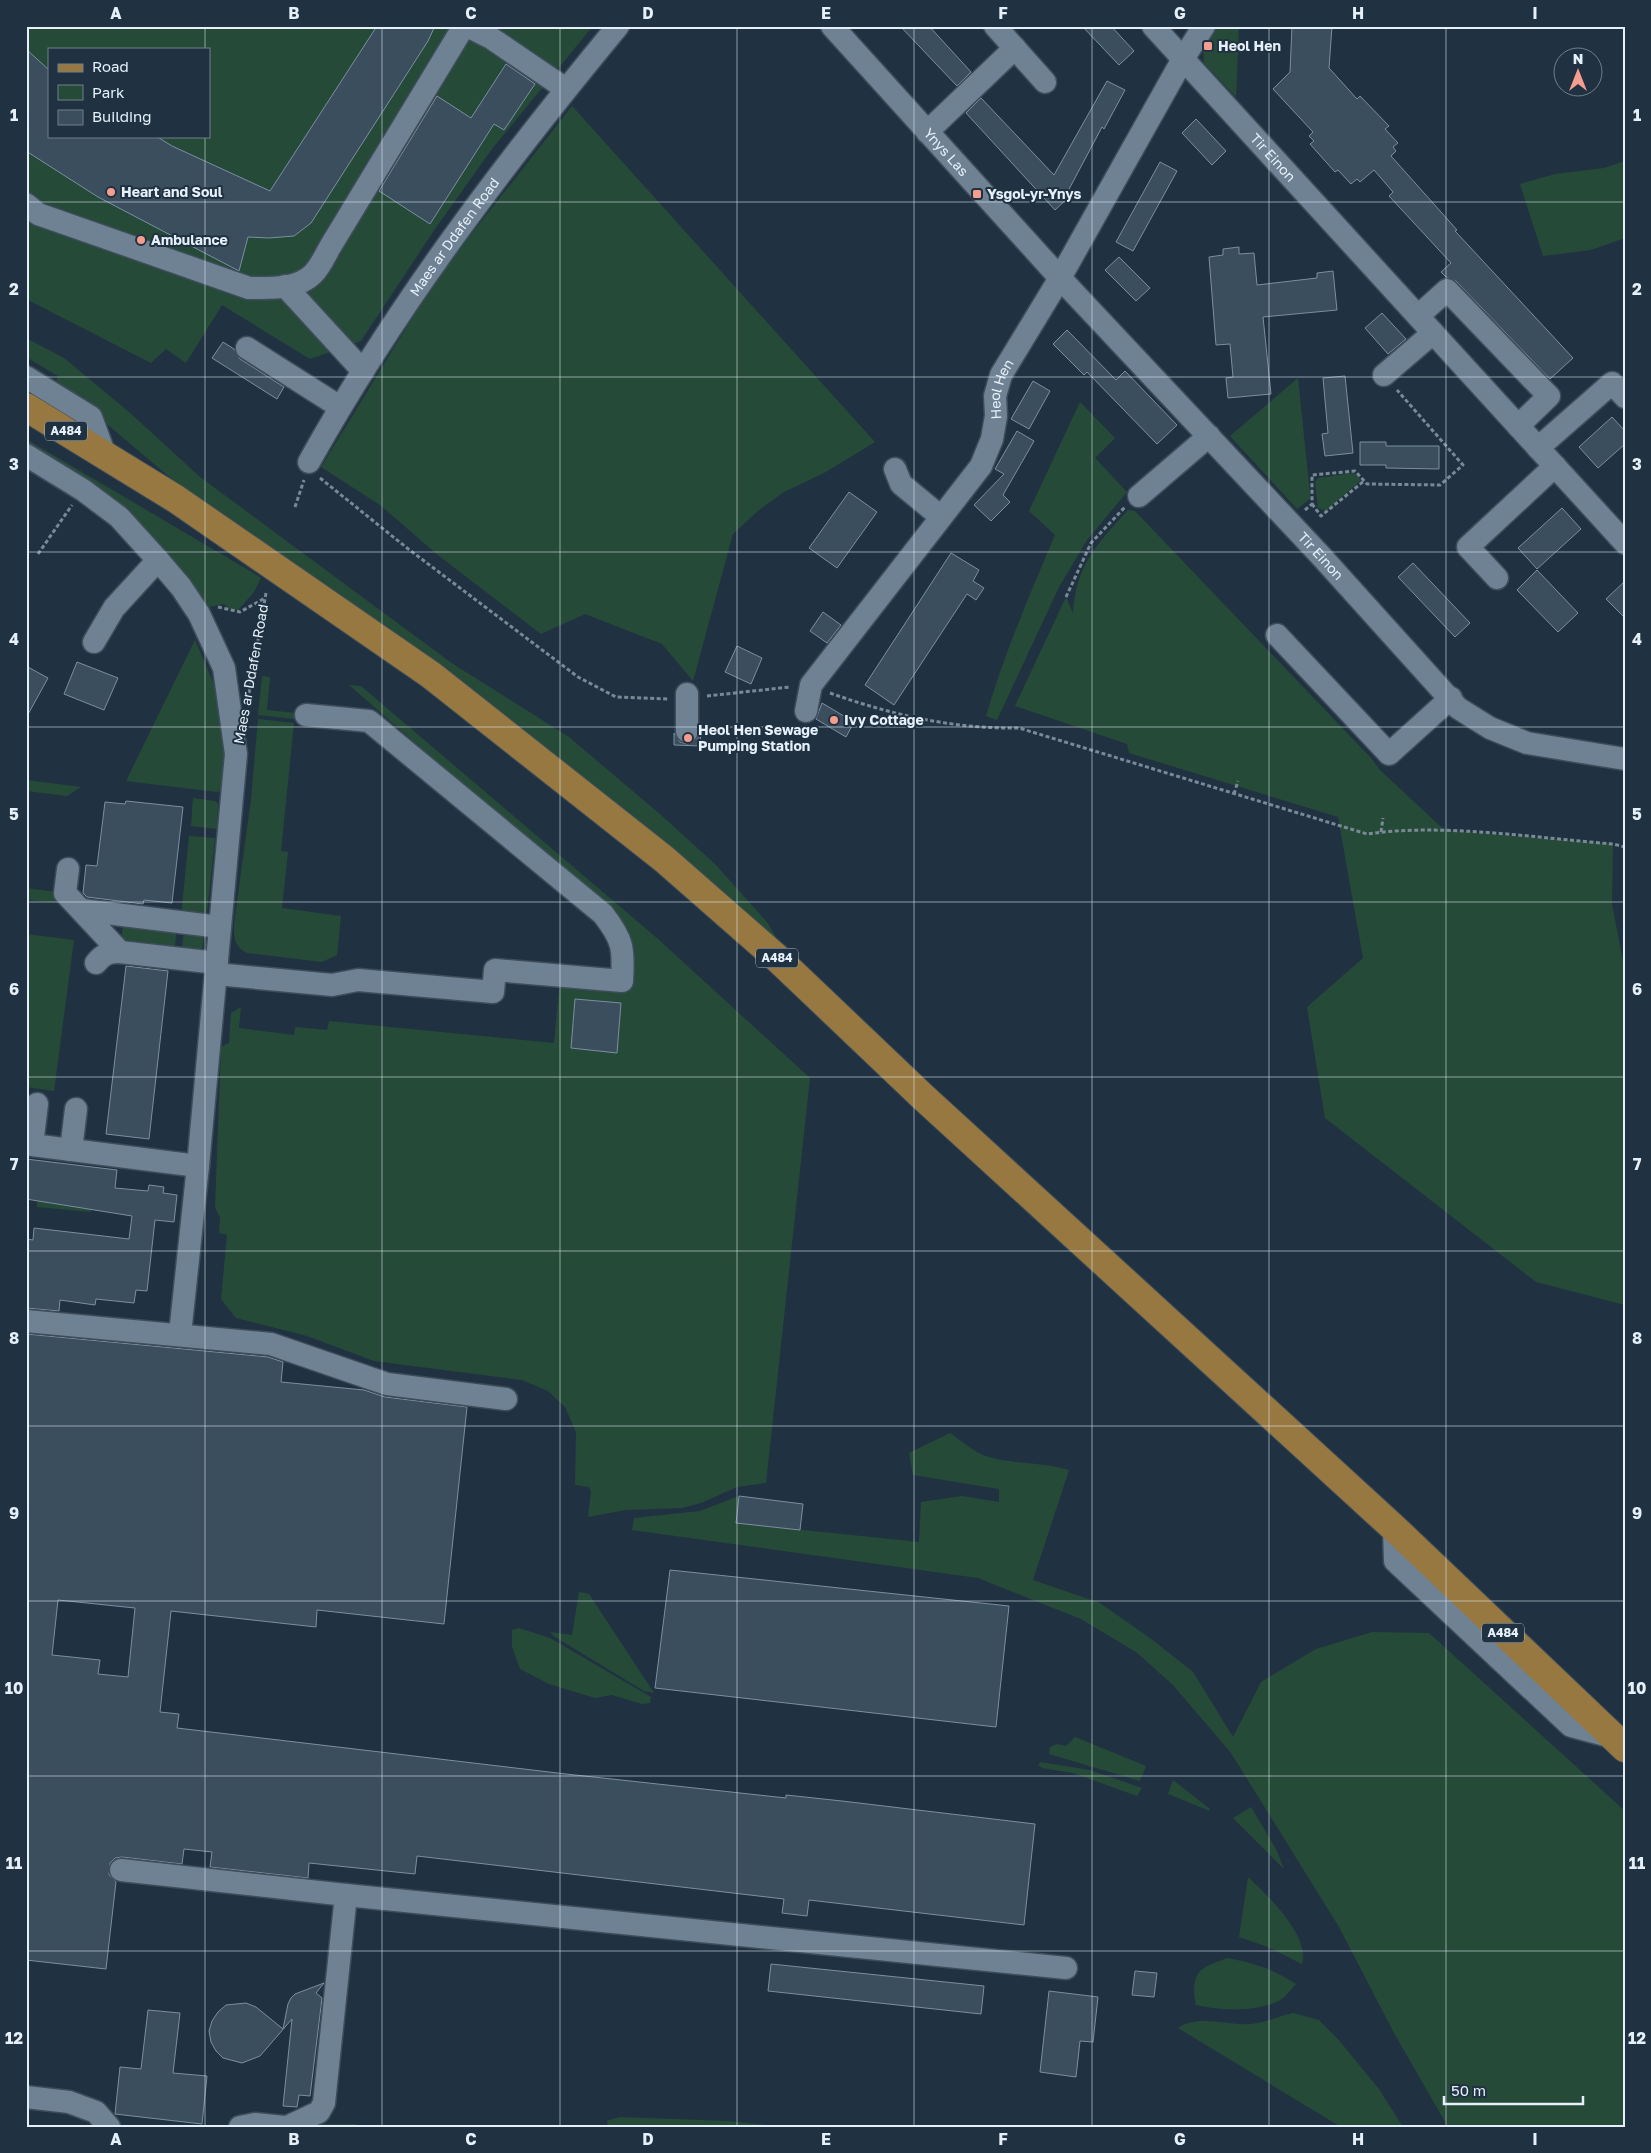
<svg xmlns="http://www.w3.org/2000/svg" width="1651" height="2153" viewBox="0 0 1651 2153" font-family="'Golos Text',sans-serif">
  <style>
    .green { fill: #264a38; fill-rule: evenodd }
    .building { fill: #3b4e5e; stroke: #7b8fa2; fill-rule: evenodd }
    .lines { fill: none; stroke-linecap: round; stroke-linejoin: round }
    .minor-casing { stroke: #3e4d5a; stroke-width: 25 }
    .major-casing { stroke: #3e4d5a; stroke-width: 30 }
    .path { stroke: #7a8996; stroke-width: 3; stroke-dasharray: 4 2.5; stroke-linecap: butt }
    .minor { stroke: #6e8294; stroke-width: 22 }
    .major { stroke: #977840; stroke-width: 28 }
    .grid { fill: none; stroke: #e5f0fa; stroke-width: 1; stroke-opacity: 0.55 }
    .poi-dot { fill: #f59d8f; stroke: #203241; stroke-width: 2 }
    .labels { text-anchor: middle; stroke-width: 4; stroke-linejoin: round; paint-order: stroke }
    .shield { fill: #203241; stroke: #aab7c2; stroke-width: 1 }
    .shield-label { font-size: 12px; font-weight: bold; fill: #e5f0fa }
    .poi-label { font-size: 14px; font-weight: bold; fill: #e5f0fa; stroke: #203241; text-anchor: start }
    .street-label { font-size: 14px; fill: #e5f0fa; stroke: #203241 }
    .neatline { fill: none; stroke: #e5f0fa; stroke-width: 2 }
    .grid-label { font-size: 16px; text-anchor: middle; font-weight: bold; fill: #e5f0fa }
  </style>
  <rect width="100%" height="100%" fill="#203241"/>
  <g class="green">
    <path d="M26 26H593L492 149 435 229 361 341 310 359 222 305 186 363 166 349 151 363 26 299ZM49 49H209V136H49Z"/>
    <path d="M1215 26H1239L1236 97 1204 63 1203 47Z"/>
    <path d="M572 106 875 442 824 473 784 492 759 510 733 534 693 681 662 644 585 614 541 634 439 556 380 505 321 467 436 279Z"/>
    <path d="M1625 161V238L1591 250 1543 256 1520 184 1555 174 1604 168Z"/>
    <path d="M26 338 64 358 129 412 200 477 453 664 569 737 661 815 715 864 767 922 787 956 452 678 328 587 180 486 56 381 58 376 26 357Z"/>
    <path d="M1298 378 1310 494V499L1297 509 1230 436Z"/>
    <path d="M1080 402 1115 438 1095 458 1127 492 1087 540 1059 587 997 720 986 716C1004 654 1030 594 1055 535L1029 511Z"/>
    <path d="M26 439 255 574 261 578 254 592 238 610 230 609 224 604 209 607 192 585 26 448Z"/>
    <path d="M1353 473 1359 477 1360 481 1326 511 1318 508 1315 482 1318 478Z"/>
    <path d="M1128 510 1135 511 1371 758 1380 770 1440 826 1447 830 1465 832 1613 844 1612 904 1625 972V1305L1536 1282 1325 1118 1307 1007 1363 958 1338 817 1129 753 1127 744 1015 706 1066 597 1073 613C1076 565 1097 544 1128 510Z"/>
    <path d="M195 640 220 698 226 759 223 790 217 792 126 781Z"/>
    <path d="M262 676 270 677 267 710 295 713V719L258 715Z"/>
    <path d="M349 685 361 686 658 939 810 1078 766 1483 737 1487 701 1503 682 1508 626 1510 588 1517 591 1491 589 1487 575 1485 576 1432 565 1407 548 1391 522 1380 374 1361 307 1336 236 1318 221 1299 227 1235 219 1233 220 1218 215 1207 221 1047 229 1043 231 1013 241 1007 239 1028 294 1035 295 1027 327 1030 329 1021 554 1043 560 981 630 988 607 910Z"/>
    <path d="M258 719 294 723 281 851 288 852 282 908 341 916 337 955 322 962 247 953C234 946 234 938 234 924L251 799Z"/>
    <path d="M26 780 81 787 67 796 26 791Z"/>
    <path d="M193 798 215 801 218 804 217 829 191 826Z"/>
    <path d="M189 836 215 838 207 912 203 915 181 916Z"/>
    <path d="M26 888 56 892 62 903 26 900Z"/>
    <path d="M123 926 173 929 176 934 175 949 124 944 121 940Z"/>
    <path d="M184 929 204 932 202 953 182 950Z"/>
    <path d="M26 934 74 940 54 1091 26 1087Z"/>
    <path d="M37 1200 92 1207 91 1212 37 1207Z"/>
    <path d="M950 1433C960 1440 972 1450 983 1455 1010 1465 1041 1461 1069 1470L1033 1580 1100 1603 1154 1641 1193 1672 1233 1737 1261 1682 1316 1649 1372 1632 1429 1633 1625 1811V2127H1448L1394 2033 1339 1927 1231 1753 1173 1685 1136 1652 1081 1619 978 1578 632 1530 634 1518 700 1511 739 1496 736 1523 919 1542 921 1502 962 1496 999 1502V1489L913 1475 909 1453Z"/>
    <path d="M579 1592 589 1594 654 1693 644 1691 555 1637 550 1632 572 1635Z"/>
    <path d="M519 1628 550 1638 651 1697 650 1703 642 1704 612 1695 595 1698 549 1684 520 1669 512 1647V1630Z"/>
    <path d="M1075 1737 1146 1766 1140 1781 1049 1754 1050 1747 1057 1744 1066 1746Z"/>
    <path d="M1040 1762 1090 1770 1142 1788 1137 1796 1073 1773 1042 1768 1038 1765Z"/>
    <path d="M1173 1780 1210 1809V1811L1168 1794Z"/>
    <path d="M1251 1807 1276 1849 1284 1869 1233 1818Z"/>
    <path d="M1248 1877C1267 1895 1310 1935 1302 1964L1268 1947 1239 1937Z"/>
    <path d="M1226 1958C1252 1962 1273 1969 1296 1984 1291 1989 1285 1998 1279 2001 1255 2012 1221 2011 1196 2005 1193 1994 1192 1975 1204 1968 1210 1964 1219 1962 1226 1958Z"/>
    <path d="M1293 2013 1319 2020 1337 2038 1379 2089 1403 2127H1341L1178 2028C1200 2014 1226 2026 1251 2024 1266 2023 1278 2016 1293 2013Z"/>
    <path d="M619 2117 728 2121 788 2127H608L607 2121Z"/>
    <path d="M318 2124H356V2127H315Z"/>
  </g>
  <g class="building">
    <path d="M377 26H435L428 41 311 223 294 236 269 238 248 237 239 271 98 197 26 151V49L49 70V136H156L172 146 270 191Z"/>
    <path d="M900 26H929L971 72 957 86Z"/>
    <path d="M1082 26H1111L1134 51 1119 65Z"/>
    <path d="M1292 26H1332L1329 68 1357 99 1360 96 1389 126 1385 129 1398 143 1393 147 1396 151 1391 156 1457 230 1455 231 1573 358 1550 379 1456 281 1446 277 1441 272 1451 263 1389 196 1393 192 1374 170 1360 182 1357 179 1351 184 1338 170 1335 172 1310 144 1314 141 1309 136 1313 132 1273 89 1290 72Z"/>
    <path d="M506 64 535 84 504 130 494 124 430 224 379 191 437 96 471 118Z"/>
    <path d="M1107 81 1125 90 1104 129 1102 127 1067 193 1070 196 1055 210 966 113 981 98 1054 175Z"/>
    <path d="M1196 119 1226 151 1212 165 1182 133Z"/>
    <path d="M1160 162 1177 171 1133 251 1116 242Z"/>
    <path d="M1239 247V254L1254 253 1257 285 1317 278V273L1333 271 1337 310 1263 317 1271 394 1228 398 1226 378 1233 377 1230 344 1216 345 1209 257 1223 255V249Z"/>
    <path d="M1119 257 1150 288 1136 301 1105 270Z"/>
    <path d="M1382 313 1406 339 1388 354 1365 328Z"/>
    <path d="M1067 330 1116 380 1125 371 1177 425 1157 444 1087 372 1084 375 1053 344Z"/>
    <path d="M223 342 234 349 240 359 284 387 277 399 212 358Z"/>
    <path d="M1345 376 1353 453 1325 456 1322 434 1328 433 1323 378Z"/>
    <path d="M1033 381 1050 391 1029 429 1011 419Z"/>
    <path d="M1612 417 1625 431V444L1598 468 1579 447Z"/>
    <path d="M1017 431 1034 441 1003 495 1010 502 991 521 974 505 1004 474 995 469Z"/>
    <path d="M1360 442H1386V446H1439V469L1386 468V465H1360Z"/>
    <path d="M849 492 877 512 837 568 809 548Z"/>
    <path d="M1562 508 1581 529 1537 569 1518 548Z"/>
    <path d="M951 553 979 570 973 581 984 588 976 600 967 594 894 705 865 685Z"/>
    <path d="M1413 563 1470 623 1455 637 1398 577Z"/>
    <path d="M1537 570 1578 613 1558 632 1517 590Z"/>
    <path d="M1625 581V618L1606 599Z"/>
    <path d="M823 612 841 625 827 643 810 631Z"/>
    <path d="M737 646 762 658 751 684 725 672Z"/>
    <path d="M77 662 118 678 104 710 64 694Z"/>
    <path d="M26 666 48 678 26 718Z"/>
    <path d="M822 703 854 722 846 737 816 719Z"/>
    <path d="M700 731 701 746 674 745V733L680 742 687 744 698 738Z"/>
    <path d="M126 801 183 807 172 903 144 900 143 904 87 897 83 893 86 865 97 866 105 802 125 804Z"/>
    <path d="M126 966 168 971 149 1139 106 1134Z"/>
    <path d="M575 999 621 1003 617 1053 571 1048Z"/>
    <path d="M26 1159 117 1170 115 1188 148 1191 149 1185 164 1187 163 1193 177 1195 174 1222 155 1220 147 1291 136 1290 134 1303 96 1299 95 1305 60 1300 59 1311 26 1308V1239L33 1240 34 1228 129 1239 132 1216 26 1199Z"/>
    <path d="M26 1334 268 1357 283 1362 281 1382 364 1390 385 1397 467 1407 444 1624 317 1610 316 1627 171 1611 160 1712 179 1714 177 1728 566 1774 786 1798V1795L842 1801 1035 1824 1024 1925 809 1900 807 1916 782 1913 784 1899 417 1856 415 1874 309 1863 308 1878 210 1867 212 1852 184 1849 182 1864 122 1857 115 1858 110 1863 109 1875 116 1882 106 1969 26 1960ZM58 1600 135 1608 128 1677 98 1674 100 1660 52 1655Z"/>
    <path d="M739 1496 803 1504 800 1530 736 1523Z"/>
    <path d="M670 1570 1009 1606 996 1727 655 1688Z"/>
    <path d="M771 1964 984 1986 981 2014 768 1991Z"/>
    <path d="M1135 1971 1157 1973 1154 1997 1132 1995Z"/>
    <path d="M324 1983 316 1993 322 1998 310 2096 299 2095 297 2107 283 2106 292 2019 260 2056 242 2063 223 2058 216 2051 211 2042 209 2031 212 2021 218 2012 226 2005 246 2003 256 2007 283 2029 288 2004 291 1998 295 1994Z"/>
    <path d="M1049 1991 1098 1997 1093 2042 1080 2041 1076 2077 1040 2072Z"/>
    <path d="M148 2010 180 2013 173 2073 207 2076 202 2124 115 2114 120 2067 141 2069Z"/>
  </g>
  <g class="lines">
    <g class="minor-casing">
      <g id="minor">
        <path d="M467 26 491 38 566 89"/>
        <path id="s1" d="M832 26 1060 278 1321 556 1458 708 1490 728 1527 743 1625 759"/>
        <path d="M995 26 1045 82"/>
        <path id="s2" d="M1153 26 1625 543"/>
        <path d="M927 132 1015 48"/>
        <path d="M26 204 38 214 249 288C270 288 297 290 313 274 320 267 325 256 330 247L464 26"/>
        <path d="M285 286 363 371"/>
        <path d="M1418 316 1447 290 1543 390 1549 396 1518 426"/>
        <path d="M247 348 340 407"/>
        <path d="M1384 375 1433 333"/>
        <path d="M26 377 91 417 105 455"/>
        <path d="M1538 448 1612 383 1625 397"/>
        <path d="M26 455 83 490 119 517 158 560 181 587 199 614 224 668 236 754 198 1166 180 1334"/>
        <path id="s3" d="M309 462C396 306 504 164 618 26"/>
        <path d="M895 469 901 484 941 517"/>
        <path d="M1139 496 1209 436"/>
        <path d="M1497 578 1468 547 1555 466"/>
        <path d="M1277 635 1389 754 1451 698"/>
        <path d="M94 642 114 608 158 560"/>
        <path d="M687 694V731"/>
        <path id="s4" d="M806 711 811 685 981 466 992 439 996 416 995 396 1001 375 1060 278 1183 59 1204 26"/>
        <path d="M68 869 65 893 120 952 217 963"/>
        <path d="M82 910 220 927"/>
        <path d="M96 963C103 954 109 952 120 952"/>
        <path d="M216 974 332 985 358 980 493 992 495 970 622 981C624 948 623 940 603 914L369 721 306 715"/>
        <path d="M37 1104 32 1145 198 1166"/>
        <path d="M71 1150 76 1109"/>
        <path d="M26 1321 271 1344 387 1384 506 1399"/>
        <path d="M1394 1528 1395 1561 1571 1726 1612 1737"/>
        <path d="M121 1870 346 1895 1066 1968"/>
        <path d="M26 2097 69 2102 96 2112 109 2127"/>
        <path d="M240 2127 255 2124 284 2127"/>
        <path d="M287 2127 319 2112 324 2103 346 1895"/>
      </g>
    </g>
    <g class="major-casing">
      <path id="major" d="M26 407 176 499 431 675 664 859 777 958 923 1097 1394 1528 1625 1748"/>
    </g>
    <g class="path">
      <path d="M320 478 407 548 578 677 616 697 668 699"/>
      <path d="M1312 504 1321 516 1364 481"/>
      <path d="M295 507 304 480"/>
      <path d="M1305 510 1312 504V475L1355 471 1367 484 1440 485 1463 465 1397 390"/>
      <path d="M38 554 72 505"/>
      <path d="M1066 597 1091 543 1125 507"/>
      <path d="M218 607 240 612 265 598"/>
      <path d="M249 693 266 593"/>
      <path d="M830 693C892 715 953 729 1019 728L1367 834C1443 823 1536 838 1613 844L1625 847"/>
      <path d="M707 696 790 687"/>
      <path d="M1234 794 1238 781"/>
      <path d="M1381 832 1383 818"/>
    </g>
    <use href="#minor" class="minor"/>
    <use href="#major" class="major"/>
  </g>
  <path class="grid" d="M205 26V49M382 26V2127M560 26V2127M737 26V2127M914 26V2127M1092 26V2127M1269 26V2127M1446 26V2127M205 136V2127M26 202H1625M26 377H1625M26 552H1625M26 727H1625M26 902H1625M26 1077H1625M26 1251H1625M26 1426H1625M26 1601H1625M26 1776H1625M26 1951H1625"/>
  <g class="poi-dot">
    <rect x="1203" y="41" width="10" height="10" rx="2.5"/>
    <circle cx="111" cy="192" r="5"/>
    <rect x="972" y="189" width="10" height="10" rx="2.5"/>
    <circle cx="141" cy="240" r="5"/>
    <circle cx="834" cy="720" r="5"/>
    <circle cx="688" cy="738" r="5"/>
  </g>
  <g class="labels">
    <g class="shield">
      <rect x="45" y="421.5" width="42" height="19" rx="4"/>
      <rect x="756" y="948.5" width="42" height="19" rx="4"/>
      <rect x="1482" y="1623.5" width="42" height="19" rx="4"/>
    </g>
    <g class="shield-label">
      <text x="66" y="435">A484</text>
      <text x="777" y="962">A484</text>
      <text x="1503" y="1637">A484</text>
    </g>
    <g class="poi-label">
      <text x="1218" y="51">Heol Hen</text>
      <text x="121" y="197">Heart and Soul</text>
      <text x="987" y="199">Ysgol-yr-Ynys</text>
      <text x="151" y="245">Ambulance</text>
      <text x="844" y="725">Ivy Cottage</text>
      <text x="698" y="735">Heol Hen Sewage<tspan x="698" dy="16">Pumping Station</tspan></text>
    </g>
    <g class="street-label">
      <text dy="5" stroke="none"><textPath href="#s1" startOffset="170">Ynys Las</textPath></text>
      <text dy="5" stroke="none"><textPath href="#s2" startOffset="178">Tir Einon</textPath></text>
      <text dy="5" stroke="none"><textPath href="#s3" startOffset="268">Maes ar Ddafen Road</textPath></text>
      <text dy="5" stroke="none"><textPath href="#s4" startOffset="384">Heol Hen</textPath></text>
      <text dy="5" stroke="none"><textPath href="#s1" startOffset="721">Tir Einon</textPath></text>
      <text transform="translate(251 674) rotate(-80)" y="5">Maes ar Ddafen Road</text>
    </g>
  </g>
  <rect width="1651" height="2153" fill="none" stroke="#203241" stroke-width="55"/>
  <rect x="48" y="48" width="162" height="90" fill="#203241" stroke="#6f7e8b"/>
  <rect x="58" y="64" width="25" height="8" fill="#977840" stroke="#6f7e8b"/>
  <text x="92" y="72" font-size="15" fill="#e5f0fa">Road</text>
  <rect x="58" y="85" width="25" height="15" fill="#264a38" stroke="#6f7e8b"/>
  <text x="92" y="98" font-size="15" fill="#e5f0fa">Park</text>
  <rect x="58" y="110" width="25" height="15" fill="#3b4e5e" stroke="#6f7e8b"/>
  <text x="92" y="122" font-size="15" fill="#e5f0fa">Building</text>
  <g transform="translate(1578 72)"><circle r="24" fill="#203241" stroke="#6f7e8b"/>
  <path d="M0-4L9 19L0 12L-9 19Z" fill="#f59d8f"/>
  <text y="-8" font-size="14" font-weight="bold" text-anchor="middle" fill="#e5f0fa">N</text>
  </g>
  <path d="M1444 2096v8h139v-8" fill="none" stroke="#e5f0fa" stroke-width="2.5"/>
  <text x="1451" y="2096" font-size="15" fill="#e5f0fa" stroke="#203241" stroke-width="4" paint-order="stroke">50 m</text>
  <rect x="28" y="28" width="1596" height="2098" class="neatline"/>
  <g class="grid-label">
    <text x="116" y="19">A</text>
    <text x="294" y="19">B</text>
    <text x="471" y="19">C</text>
    <text x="648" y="19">D</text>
    <text x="826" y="19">E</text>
    <text x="1003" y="19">F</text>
    <text x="1180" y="19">G</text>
    <text x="1358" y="19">H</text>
    <text x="1535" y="19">I</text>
    <text x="14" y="121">1</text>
    <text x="1637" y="121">1</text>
    <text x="14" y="295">2</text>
    <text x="1637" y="295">2</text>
    <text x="14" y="470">3</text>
    <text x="1637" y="470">3</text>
    <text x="14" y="645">4</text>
    <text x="1637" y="645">4</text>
    <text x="14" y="820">5</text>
    <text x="1637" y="820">5</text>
    <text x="14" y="995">6</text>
    <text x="1637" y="995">6</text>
    <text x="14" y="1170">7</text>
    <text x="1637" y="1170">7</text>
    <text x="14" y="1344">8</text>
    <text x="1637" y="1344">8</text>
    <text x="14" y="1519">9</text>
    <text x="1637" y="1519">9</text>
    <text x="14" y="1694">10</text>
    <text x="1637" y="1694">10</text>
    <text x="14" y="1869">11</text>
    <text x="1637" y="1869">11</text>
    <text x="14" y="2044">12</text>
    <text x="1637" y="2044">12</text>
    <text x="116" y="2145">A</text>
    <text x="294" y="2145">B</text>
    <text x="471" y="2145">C</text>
    <text x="648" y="2145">D</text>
    <text x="826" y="2145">E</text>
    <text x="1003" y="2145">F</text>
    <text x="1180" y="2145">G</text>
    <text x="1358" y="2145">H</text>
    <text x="1535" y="2145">I</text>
  </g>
</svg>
